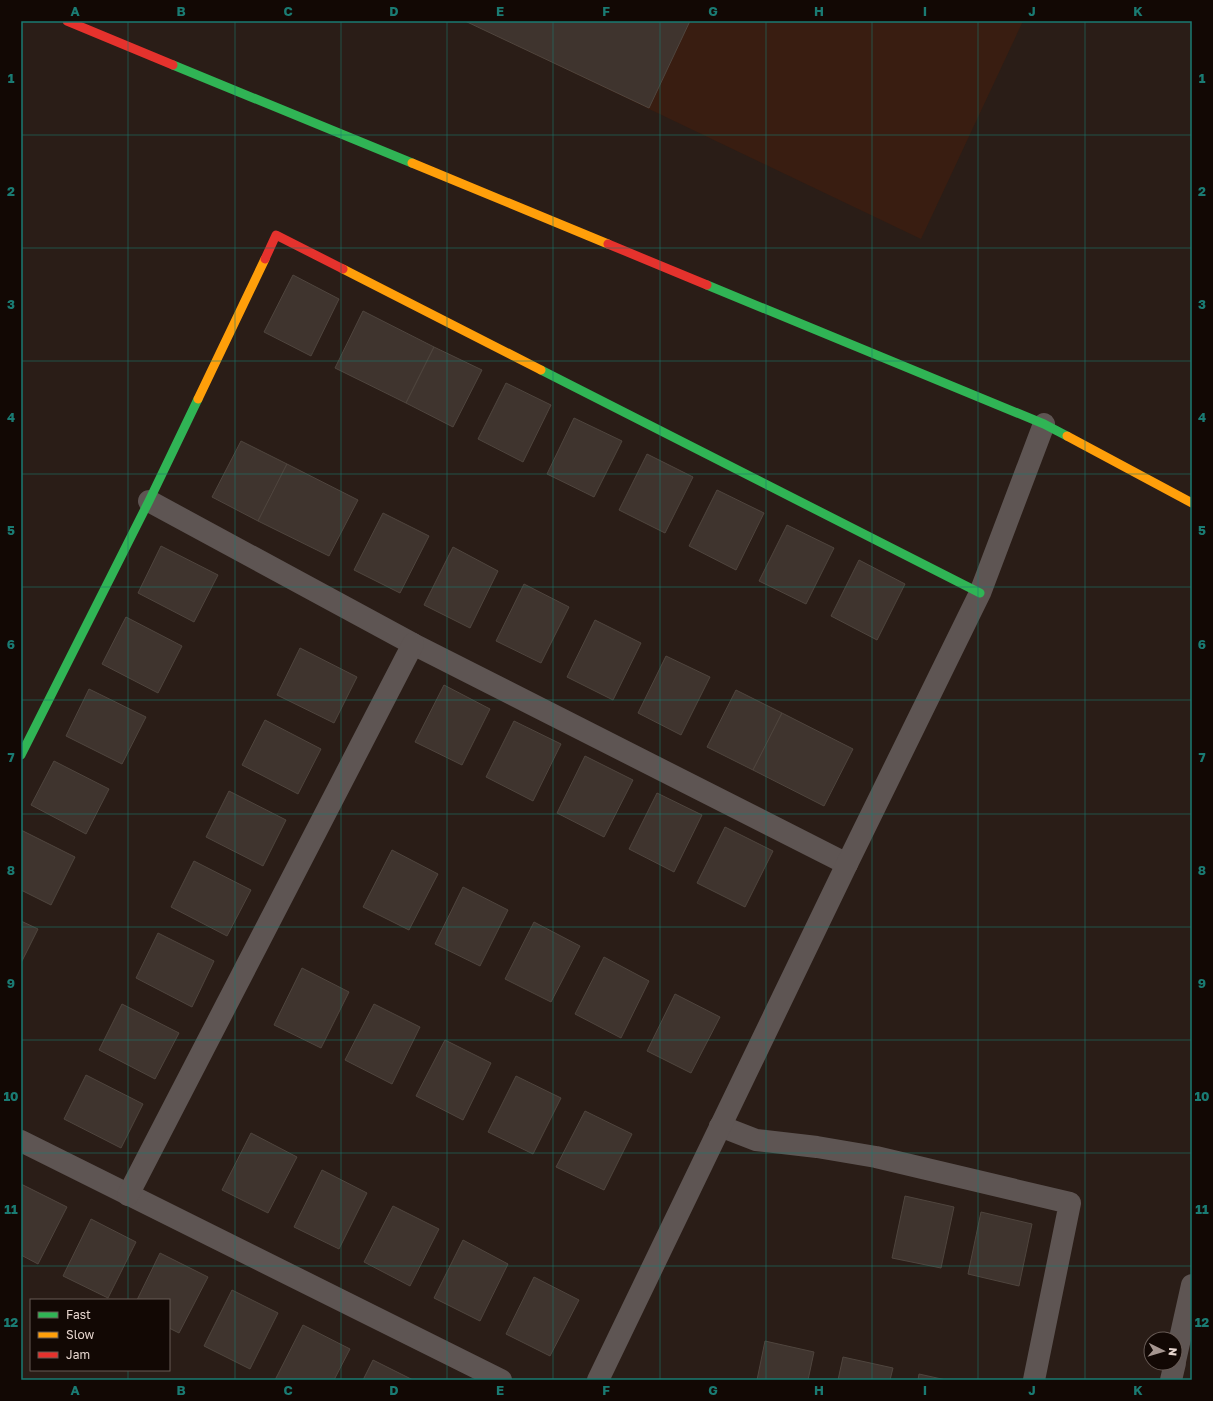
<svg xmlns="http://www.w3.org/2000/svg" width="1213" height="1401" viewBox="0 0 1213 1401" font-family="'Golos Text',sans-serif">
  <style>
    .built { fill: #391d11 }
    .building { fill: #3f342e; stroke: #4f453e }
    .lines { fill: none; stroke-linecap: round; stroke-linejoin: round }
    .street { stroke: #5e5553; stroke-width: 22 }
    .fast { stroke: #30b455; stroke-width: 9 }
    .slow { stroke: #ff9f0a; stroke-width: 9 }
    .jam { stroke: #e5322d; stroke-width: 9 }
    .grid { fill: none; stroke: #1a7b73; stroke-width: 1; stroke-opacity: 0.55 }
    .neatline { fill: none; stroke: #1a7b73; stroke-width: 1.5 }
    .grid-label { font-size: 13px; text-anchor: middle; font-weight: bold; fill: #1a7b73 }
  </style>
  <rect width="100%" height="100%" fill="#2a1d17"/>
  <path class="built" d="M465 21H1023L921 239Z"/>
  <g class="building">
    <path d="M465 21H690L649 108Z"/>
    <path d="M293 275 339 299 311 356 264 332Z"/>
    <path d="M363 311 434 347 406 403 335 368Z"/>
    <path d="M434 347 482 370 453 427 406 403Z"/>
    <path d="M506 383 551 405 523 462 478 439Z"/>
    <path d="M574 418 622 441 594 497 547 474Z"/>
    <path d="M241 441 287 464 258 521 212 497Z"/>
    <path d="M647 454 693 477 665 533 619 510Z"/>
    <path d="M287 464 358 500 329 556 258 521Z"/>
    <path d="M717 490 764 513 736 570 689 546Z"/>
    <path d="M383 513 429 536 400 593 354 570Z"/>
    <path d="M787 525 834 548 806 604 759 581Z"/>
    <path d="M161 546 218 575 194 622 138 593Z"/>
    <path d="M453 547 498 571 470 628 424 605Z"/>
    <path d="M859 560 905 584 877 640 831 616Z"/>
    <path d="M524 584 569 607 541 663 496 641Z"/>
    <path d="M126 617 182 646 158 693 102 664Z"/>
    <path d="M595 620 641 643 613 700 567 677Z"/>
    <path d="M300 648 357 677 334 723 277 695Z"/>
    <path d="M666 656 710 677 681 735 638 713Z"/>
    <path d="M444 685 490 709 462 765 415 742Z"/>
    <path d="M89 689 146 717 122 764 66 736Z"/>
    <path d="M736 690 782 713 753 770 707 747Z"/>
    <path d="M782 713 853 749 824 806 753 770Z"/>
    <path d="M265 720 321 749 298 794 242 765Z"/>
    <path d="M514 721 561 744 533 801 486 777Z"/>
    <path d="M585 756 633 780 604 837 557 813Z"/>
    <path d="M54 761 109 789 86 834 31 805Z"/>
    <path d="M229 791 286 820 263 866 206 837Z"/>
    <path d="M657 793 702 815 674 872 629 849Z"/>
    <path d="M725 827 773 851 745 907 697 883Z"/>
    <path d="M21 830 75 857 51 905 21 890Z"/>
    <path d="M392 850 438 874 409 930 363 907Z"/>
    <path d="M194 861 251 890 227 936 171 907Z"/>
    <path d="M463 887 508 910 480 966 435 944Z"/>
    <path d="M21 921 38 929 21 963Z"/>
    <path d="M534 922 580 946 551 1002 505 979Z"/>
    <path d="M158 933 214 961 192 1007 136 978Z"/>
    <path d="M604 957 649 981 621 1038 575 1014Z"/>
    <path d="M302 968 349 992 321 1048 274 1025Z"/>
    <path d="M675 994 720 1017 691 1073 647 1051Z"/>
    <path d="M122 1004 179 1033 155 1079 99 1050Z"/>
    <path d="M374 1004 420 1027 392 1084 345 1060Z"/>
    <path d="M445 1040 491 1063 463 1120 416 1096Z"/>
    <path d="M86 1075 143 1104 121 1148 64 1119Z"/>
    <path d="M516 1076 561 1098 533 1154 488 1132Z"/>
    <path d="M585 1111 632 1134 604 1190 556 1167Z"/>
    <path d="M251 1133 297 1157 268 1213 222 1190Z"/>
    <path d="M322 1170 367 1193 339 1249 294 1227Z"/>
    <path d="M21 1184 67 1207 38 1264 21 1255Z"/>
    <path d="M905 1196 954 1207 941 1268 892 1258Z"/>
    <path d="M393 1206 439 1229 410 1286 364 1262Z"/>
    <path d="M981 1212 1032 1224 1019 1286 968 1274Z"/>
    <path d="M91 1219 136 1242 108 1298 63 1276Z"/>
    <path d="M463 1240 508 1264 480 1321 434 1298Z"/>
    <path d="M160 1253 208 1277 179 1333 169 1328V1300H137Z"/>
    <path d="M534 1277 579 1300 550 1356 506 1334Z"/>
    <path d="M232 1290 278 1313 250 1369 204 1346Z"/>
    <path d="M303 1325 350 1349 334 1380H275Z"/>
    <path d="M765 1341 814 1352 808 1380H757Z"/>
    <path d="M843 1357 893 1368 890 1380H838Z"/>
    <path d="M373 1360 413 1380H363Z"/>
    <path d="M919 1374 946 1380H918Z"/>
  </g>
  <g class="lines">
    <g class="street">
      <path d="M149 501 413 644 847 864"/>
      <path d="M720 1126 756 1140 817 1147 876 1157 1070 1203 1034 1380"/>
      <path d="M21 1141 501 1380"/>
      <path d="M128 1195 413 644"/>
      <path d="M1175 1361 1192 1285"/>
      <path d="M598 1380 847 864 980 593 1044 424"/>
      <path d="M1171 1380 1175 1363"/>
    </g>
    <g class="fast">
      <path d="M173 65 412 163"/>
      <path d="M707 285 1044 424 1067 436"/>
      <path d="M541 370 980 593"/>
      <path d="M21 755 149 501 198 399"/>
    </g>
    <g class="slow">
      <path d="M412 163 608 244"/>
      <path d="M343 269 541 370"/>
      <path d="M198 399 265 259"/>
      <path d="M1067 436 1192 503"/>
    </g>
    <g class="jam">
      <path d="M67 21 173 65"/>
      <path d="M608 244 707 285"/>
      <path d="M265 259 276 235 343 269"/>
    </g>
  </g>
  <path class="grid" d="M128 21V1300M235 21V1380M341 21V1380M447 21V1380M553 21V1380M660 21V1380M766 21V1380M872 21V1380M978 21V1380M1085 21V1380M21 135H1192M21 248H1192M21 361H1192M21 474H1192M21 587H1192M21 700H1192M21 814H1192M21 927H1192M21 1040H1192M21 1153H1192M21 1266H1192M128 1370V1380"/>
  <rect width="1213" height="1401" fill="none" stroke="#120804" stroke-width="44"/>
  <rect x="30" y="1299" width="140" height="72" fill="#120804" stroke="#675a55"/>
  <rect x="38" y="1312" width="20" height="6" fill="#30b455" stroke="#675a55"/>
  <text x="66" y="1319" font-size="12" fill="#e7d6cf">Fast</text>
  <rect x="38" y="1332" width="20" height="6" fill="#ff9f0a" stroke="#675a55"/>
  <text x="66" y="1339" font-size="12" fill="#e7d6cf">Slow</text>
  <rect x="38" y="1352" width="20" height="6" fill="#e5322d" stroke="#675a55"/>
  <text x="66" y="1359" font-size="12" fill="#e7d6cf">Jam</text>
  <g transform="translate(1163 1351) rotate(95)"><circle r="19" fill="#120804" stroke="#675a55"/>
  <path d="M0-3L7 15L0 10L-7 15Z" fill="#a5958f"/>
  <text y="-6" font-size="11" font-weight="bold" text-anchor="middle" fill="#e7d6cf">N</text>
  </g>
  <rect x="22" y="22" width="1169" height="1357" class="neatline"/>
  <g class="grid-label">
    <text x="75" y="16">A</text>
    <text x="181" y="16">B</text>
    <text x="288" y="16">C</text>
    <text x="394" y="16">D</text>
    <text x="500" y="16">E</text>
    <text x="606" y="16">F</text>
    <text x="713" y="16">G</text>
    <text x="819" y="16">H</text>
    <text x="925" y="16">I</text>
    <text x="1032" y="16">J</text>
    <text x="1138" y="16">K</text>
    <text x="11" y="83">1</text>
    <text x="1202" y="83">1</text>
    <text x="11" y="196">2</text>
    <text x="1202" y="196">2</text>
    <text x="11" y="309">3</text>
    <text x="1202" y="309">3</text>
    <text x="11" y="422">4</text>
    <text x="1202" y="422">4</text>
    <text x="11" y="535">5</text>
    <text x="1202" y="535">5</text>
    <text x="11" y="649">6</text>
    <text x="1202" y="649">6</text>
    <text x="11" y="762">7</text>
    <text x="1202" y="762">7</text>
    <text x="11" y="875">8</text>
    <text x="1202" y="875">8</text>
    <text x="11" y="988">9</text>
    <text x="1202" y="988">9</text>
    <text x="11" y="1101">10</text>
    <text x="1202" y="1101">10</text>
    <text x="11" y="1214">11</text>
    <text x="1202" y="1214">11</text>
    <text x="11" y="1327">12</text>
    <text x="1202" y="1327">12</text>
    <text x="75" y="1395">A</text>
    <text x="181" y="1395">B</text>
    <text x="288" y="1395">C</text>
    <text x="394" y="1395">D</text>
    <text x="500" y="1395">E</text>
    <text x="606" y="1395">F</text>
    <text x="713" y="1395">G</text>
    <text x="819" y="1395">H</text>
    <text x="925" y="1395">I</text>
    <text x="1032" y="1395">J</text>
    <text x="1138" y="1395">K</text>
  </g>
</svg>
